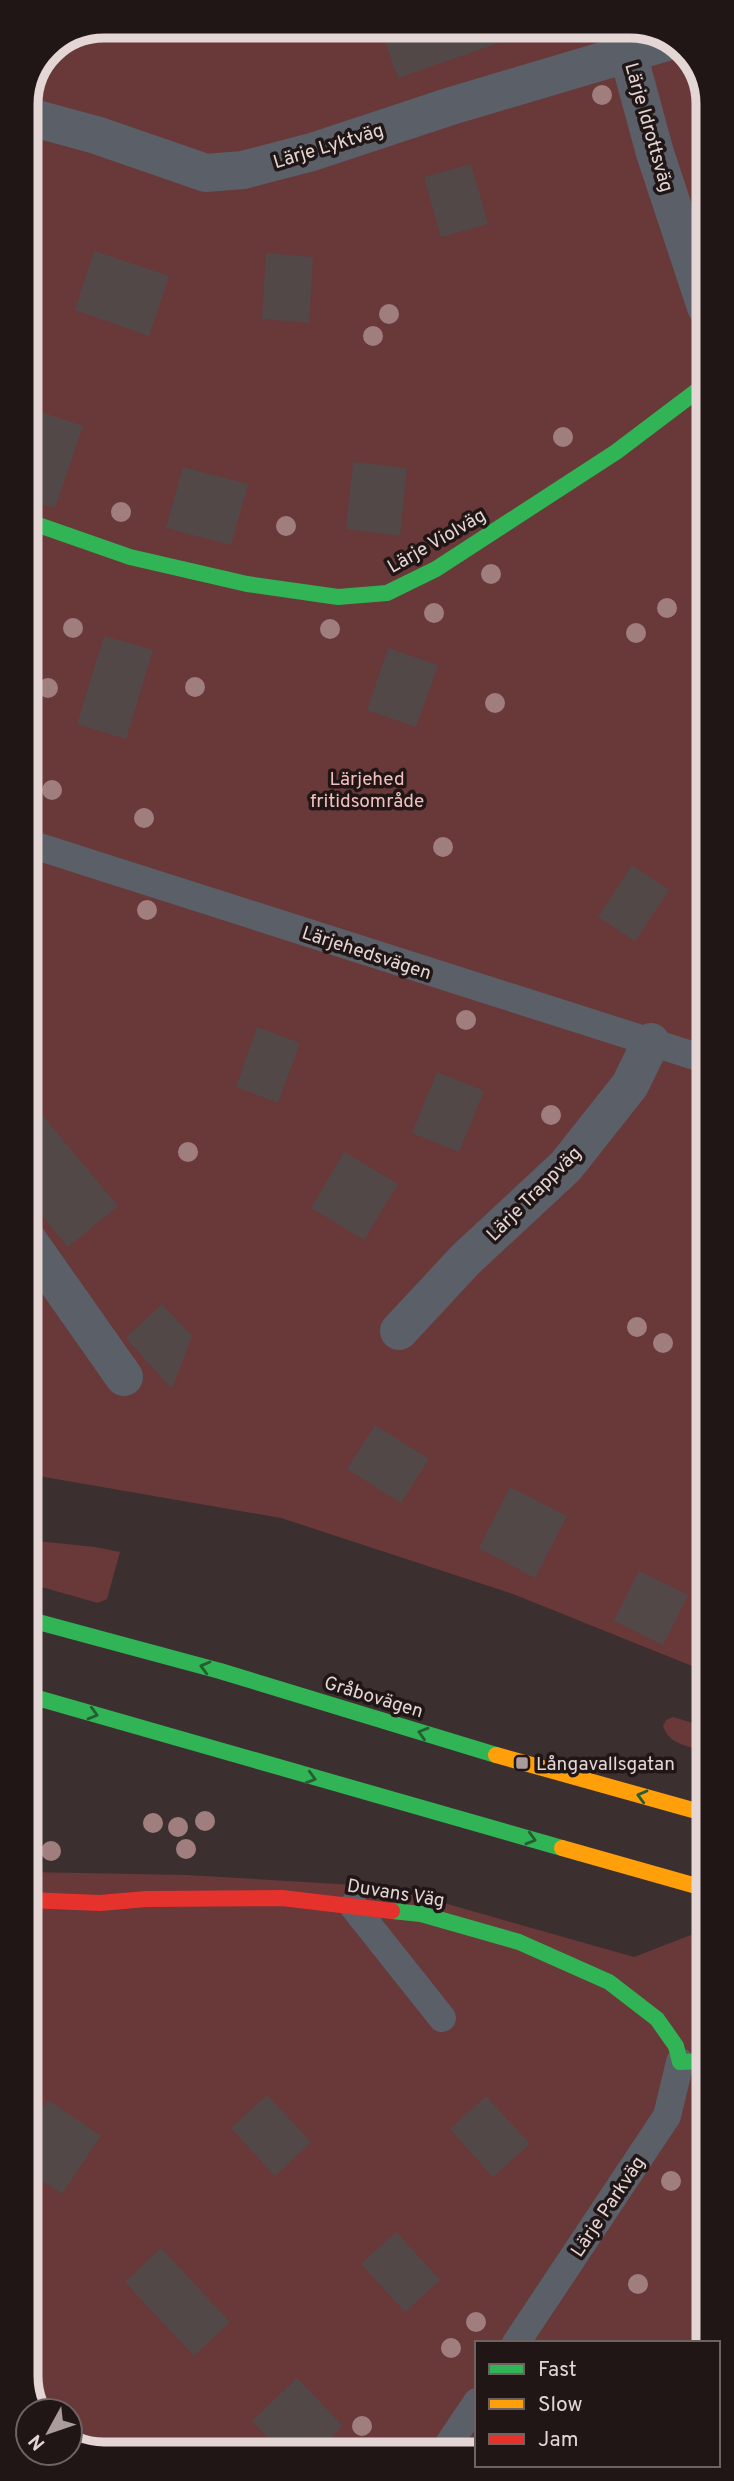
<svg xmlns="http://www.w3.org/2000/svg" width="734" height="2481" viewBox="0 0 734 2481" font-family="Overpass,sans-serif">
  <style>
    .green { fill: #693839 }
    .building { fill: #534848 }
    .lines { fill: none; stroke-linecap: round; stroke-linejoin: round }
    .lane { stroke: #5a5f68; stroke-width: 28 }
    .street { stroke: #5a5f68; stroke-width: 38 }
    .fast { stroke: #30b455; stroke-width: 16 }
    .slow { stroke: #ff9f0a; stroke-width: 16 }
    .jam { stroke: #e5322d; stroke-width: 16 }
    .tree { fill: #a17e7e }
    .oneway { stroke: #275d32 }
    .poi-dot { fill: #aa9c9c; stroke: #201615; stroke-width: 2.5 }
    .labels { text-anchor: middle; stroke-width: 7; stroke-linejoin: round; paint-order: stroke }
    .street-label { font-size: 19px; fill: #e5d6d6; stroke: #201615 }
    .park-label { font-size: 19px; fill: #f4bfbe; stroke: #201615 }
    .poi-label { font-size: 19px; fill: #e5d6d6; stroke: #201615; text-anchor: start }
    .rim { fill: none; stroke: #e5d6d6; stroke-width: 9 }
  </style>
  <rect width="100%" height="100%" fill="#3b2f2f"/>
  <g class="green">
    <path d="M104 26 640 27 681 46 706 89 707 1672 513 1594 281 1518 27 1474 26 104 49 49Z"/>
    <path d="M27 1540 95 1547 120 1552 107 1599 98 1603 27 1583Z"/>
    <path d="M673 1717 707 1727V1751C690 1747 669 1745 663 1726L666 1720Z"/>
    <path d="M27 1872 187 1875 388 1887 634 1957 691 1935 707 1941 708 2343H477V2454L99 2455 70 2443V2411H39L28 2392Z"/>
  </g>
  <g class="building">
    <path d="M380 27H522L524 34 398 78Z"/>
    <path d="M471 164 488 224 441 237 424 177Z"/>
    <path d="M94 251 169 276 149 336 75 310Z"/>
    <path d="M266 253 313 257 309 323 262 319Z"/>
    <path d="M26 407 83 426 55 508 27 500Z"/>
    <path d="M353 462 407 468 400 536 346 529Z"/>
    <path d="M183 467 248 484 231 545 166 528Z"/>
    <path d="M27 544 41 549 34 569 27 568Z"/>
    <path d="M104 636 153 650 126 739 77 724Z"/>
    <path d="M388 648 438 665 416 727 367 710Z"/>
    <path d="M632 865 669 890 635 941 598 917Z"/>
    <path d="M257 1027 300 1043 278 1103 236 1087Z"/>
    <path d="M437 1072 484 1091 459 1152 412 1133Z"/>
    <path d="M27 1097 118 1206 68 1247 27 1198Z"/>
    <path d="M344 1152 398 1184 364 1240 311 1208Z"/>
    <path d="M162 1304 192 1336 172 1389 126 1338Z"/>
    <path d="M375 1425 429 1459 401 1503 347 1469Z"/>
    <path d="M510 1487 567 1516 535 1578 479 1548Z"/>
    <path d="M639 1571 688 1595 663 1645 614 1621Z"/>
    <path d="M267 2095 311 2142 275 2176 231 2128Z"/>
    <path d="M486 2096 530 2144 493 2177 450 2129Z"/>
    <path d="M48 2100 101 2136 62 2194 28 2171V2130Z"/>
    <path d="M396 2232 440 2280 405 2312 361 2264Z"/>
    <path d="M161 2248 230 2322 194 2356 125 2282Z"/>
    <path d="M297 2378 343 2426 313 2454H283L252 2421Z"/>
  </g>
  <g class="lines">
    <g class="lane">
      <path d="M27 843 707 1060"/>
      <path d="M353 1906 442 2018"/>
      <path d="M516 2343 667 2116 680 2062"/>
      <path d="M442 2454 477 2402"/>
    </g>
    <g class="street">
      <path d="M621 28 655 153 706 307"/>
      <path d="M26 116 96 135 206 173 243 170 312 152 451 106 670 41"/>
      <path d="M27 1239 124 1377"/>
      <path d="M399 1331 465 1260 566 1166 630 1085 651 1042"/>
    </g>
    <g class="fast">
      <path d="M27 521 130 557 247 584 338 597 387 593 436 569 616 452 706 384"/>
      <path d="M27 1619 220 1671 496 1755"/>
      <path d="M27 1695 562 1848"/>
      <path d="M392 1911 421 1914 519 1942 609 1982 657 2019 676 2046 680 2062 708 2061"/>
    </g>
    <g class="slow">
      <path d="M496 1755 707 1814"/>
      <path d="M562 1848 707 1889"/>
    </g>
    <path class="jam" d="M27 1900 100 1903 146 1899 282 1898 392 1911"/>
  </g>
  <g class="tree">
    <circle cx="602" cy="95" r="10"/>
    <circle cx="389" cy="314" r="10"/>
    <circle cx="373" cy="336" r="10"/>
    <circle cx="563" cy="437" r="10"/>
    <circle cx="121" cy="512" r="10"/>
    <circle cx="286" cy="526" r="10"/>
    <circle cx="491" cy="574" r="10"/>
    <circle cx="667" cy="608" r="10"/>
    <circle cx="434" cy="613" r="10"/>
    <circle cx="73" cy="628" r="10"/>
    <circle cx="330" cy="629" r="10"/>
    <circle cx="636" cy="633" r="10"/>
    <circle cx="195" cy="687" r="10"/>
    <circle cx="48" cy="688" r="10"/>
    <circle cx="495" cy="703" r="10"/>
    <circle cx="52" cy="790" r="10"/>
    <circle cx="144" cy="818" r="10"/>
    <circle cx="443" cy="847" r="10"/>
    <circle cx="147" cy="910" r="10"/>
    <circle cx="466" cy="1020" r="10"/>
    <circle cx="551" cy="1115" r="10"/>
    <circle cx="188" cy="1152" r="10"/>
    <circle cx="637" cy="1327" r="10"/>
    <circle cx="663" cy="1343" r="10"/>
    <circle cx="205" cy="1821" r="10"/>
    <circle cx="153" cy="1823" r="10"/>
    <circle cx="178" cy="1827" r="10"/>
    <circle cx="186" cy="1849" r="10"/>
    <circle cx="51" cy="1851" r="10"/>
    <circle cx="671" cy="2181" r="10"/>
    <circle cx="638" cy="2284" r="10"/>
    <circle cx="476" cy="2322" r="10"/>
    <circle cx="451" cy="2348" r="10"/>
    <circle cx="362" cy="2426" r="10"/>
  </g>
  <defs><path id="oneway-chevron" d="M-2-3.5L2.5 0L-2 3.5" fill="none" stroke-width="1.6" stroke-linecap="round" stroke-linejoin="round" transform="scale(1.75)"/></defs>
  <g class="oneway">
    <use href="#oneway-chevron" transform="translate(205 1667) rotate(-165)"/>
    <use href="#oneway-chevron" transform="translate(93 1714) rotate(16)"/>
    <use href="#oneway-chevron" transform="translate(423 1733) rotate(-163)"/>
    <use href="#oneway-chevron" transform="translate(311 1778) rotate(16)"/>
    <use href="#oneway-chevron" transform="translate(642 1796) rotate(-165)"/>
    <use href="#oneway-chevron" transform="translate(531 1839) rotate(16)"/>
  </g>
  <rect class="poi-dot" x="515" y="1756" width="14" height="14" rx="3.5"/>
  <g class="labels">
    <g class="street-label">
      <text transform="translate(650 127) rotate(74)" y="7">Lärje Idrottsväg</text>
      <text transform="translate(328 145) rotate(-17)" y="7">Lärje Lyktväg</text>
      <text transform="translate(436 540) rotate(-30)" y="7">Lärje Violväg</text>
      <text transform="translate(367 952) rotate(18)" y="7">Lärjehedsvägen</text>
      <text transform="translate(533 1193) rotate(-45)" y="7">Lärje Trappväg</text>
      <text transform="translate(374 1696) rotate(17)" y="7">Gråbovägen</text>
      <text transform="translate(396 1892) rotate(9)" y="7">Duvans Väg</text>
      <text transform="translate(607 2206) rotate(-56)" y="7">Lärje Parkväg</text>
    </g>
    <g class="park-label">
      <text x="367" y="785">Lärjehed<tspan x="367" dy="22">fritidsområde</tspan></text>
    </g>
    <g class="poi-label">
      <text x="536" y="1770">Långavallsgatan</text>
    </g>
  </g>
  <path d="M0 0H734V2481H0ZM104 38H630A66 66 0 0 1 696 104V2376A66 66 0 0 1 630 2442H104A66 66 0 0 1 38 2376V104A66 66 0 0 1 104 38Z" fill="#201615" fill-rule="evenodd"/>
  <path class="rim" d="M104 38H630A66 66 0 0 1 696 104V2376A66 66 0 0 1 630 2442H104A66 66 0 0 1 38 2376V104A66 66 0 0 1 104 38Z"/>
  <rect x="475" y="2341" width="245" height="126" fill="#201615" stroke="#6f6362" stroke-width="2"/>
  <rect x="489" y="2364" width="35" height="10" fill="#30b455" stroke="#6f6362" stroke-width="2"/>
  <text x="538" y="2376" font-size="21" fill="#e5d6d6">Fast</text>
  <rect x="489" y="2399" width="35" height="10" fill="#ff9f0a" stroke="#6f6362" stroke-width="2"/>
  <text x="538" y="2411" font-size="21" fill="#e5d6d6">Slow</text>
  <rect x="489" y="2434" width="35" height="10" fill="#e5322d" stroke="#6f6362" stroke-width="2"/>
  <text x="538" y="2446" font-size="21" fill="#e5d6d6">Jam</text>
  <g transform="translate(49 2432) rotate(230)"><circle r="33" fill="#201615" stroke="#6f6362" stroke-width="2"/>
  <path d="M0-5L12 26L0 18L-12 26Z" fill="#aa9c9c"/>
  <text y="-10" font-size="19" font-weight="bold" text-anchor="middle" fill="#e5d6d6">N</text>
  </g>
</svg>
